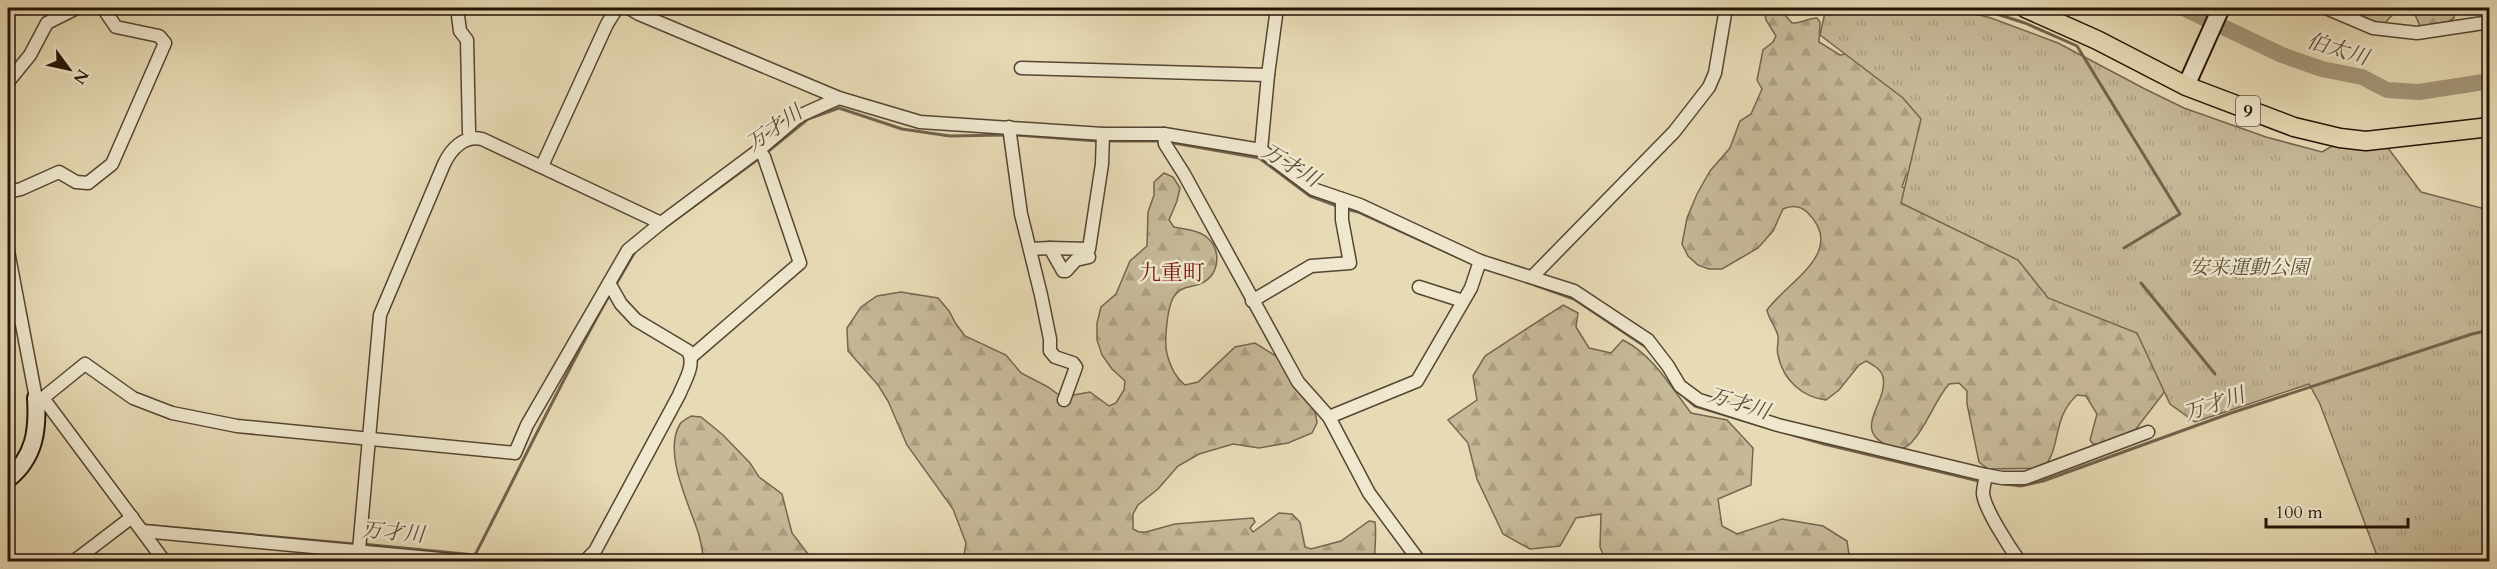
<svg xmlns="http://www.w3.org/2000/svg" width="2497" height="569" viewBox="0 0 2497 569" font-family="Cardo,'Noto Serif JP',serif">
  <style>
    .forest { fill: url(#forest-firs); stroke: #756650; stroke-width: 1.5 }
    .park { fill: url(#park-tufts); stroke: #756650; stroke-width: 1.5 }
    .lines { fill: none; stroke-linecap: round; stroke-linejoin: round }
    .stream { stroke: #71624c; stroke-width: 3 }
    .river { stroke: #a5977a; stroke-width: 16 }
    .street-casing { stroke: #554533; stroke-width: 15 }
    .secondary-casing { stroke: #241308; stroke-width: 20 }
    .primary-casing { stroke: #241308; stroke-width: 21 }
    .street { stroke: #efe8cf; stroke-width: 12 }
    .secondary { stroke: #efe8cf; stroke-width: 16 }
    .primary { stroke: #e7dbb5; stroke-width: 18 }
    .labels { text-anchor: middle; stroke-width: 5; stroke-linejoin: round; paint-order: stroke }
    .shield { fill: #efe8cf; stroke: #615344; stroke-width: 1.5 }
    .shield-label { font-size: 18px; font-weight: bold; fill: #241308 }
    .park-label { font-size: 20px; font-style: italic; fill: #5d4d3a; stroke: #efe8cf }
    .water-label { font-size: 21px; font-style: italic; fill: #5e4e3b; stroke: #efe8cf }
    .quarter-label { font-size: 22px; fill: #7a1f14; stroke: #efe8cf }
  </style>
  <defs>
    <pattern id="forest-firs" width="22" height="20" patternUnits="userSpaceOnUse" patternTransform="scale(1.5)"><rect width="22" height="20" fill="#c6b998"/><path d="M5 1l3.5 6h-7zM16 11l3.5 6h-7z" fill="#aa9e82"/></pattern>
    <pattern id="park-tufts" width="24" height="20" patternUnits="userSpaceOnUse" patternTransform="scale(1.5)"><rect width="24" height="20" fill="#c6b998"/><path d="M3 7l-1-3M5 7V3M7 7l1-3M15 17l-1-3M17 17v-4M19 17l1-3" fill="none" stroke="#aa9e82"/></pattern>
  </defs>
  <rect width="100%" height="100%" fill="#e7dbb5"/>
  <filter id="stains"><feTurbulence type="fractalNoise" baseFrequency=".00333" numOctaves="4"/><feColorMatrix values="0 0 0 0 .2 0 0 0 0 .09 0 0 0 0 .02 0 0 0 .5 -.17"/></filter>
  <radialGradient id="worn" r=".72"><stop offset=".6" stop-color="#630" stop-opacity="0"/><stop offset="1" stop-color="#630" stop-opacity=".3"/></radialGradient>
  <g class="forest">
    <path d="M1764 8H1787L1786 16 1792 23C1801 24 1807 18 1817 18L1820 22 1819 42 1840 55 1855 52 1868 55 1924 122 1916 169 1906 175 1902 187 2116 299 2169 386 2136 429 2107 444H2093L2090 440 2097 414 2086 396 2077 395C2051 419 2062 448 2043 468L1988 469 1979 462 1967 404V391L1959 383 1949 384C1933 403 1928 425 1911 443 1906 448 1901 450 1894 448 1847 432 1889 404 1883 377 1881 369 1873 365 1866 361L1859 365 1839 390 1826 400C1802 397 1783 380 1778 355 1776 349 1779 342 1778 336 1776 327 1769 320 1767 310 1788 281 1847 252 1808 213 1801 206 1792 205 1783 209L1773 231 1758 248 1722 269H1709L1698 265 1688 256 1682 244 1687 218 1697 194 1710 171 1730 148 1740 121 1751 114 1762 89 1757 80 1763 50 1773 42 1776 36 1766 20Z"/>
    <path d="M2336 8H2394V13L2385 23H2376Z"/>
    <path d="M2412 8H2453L2454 18 2441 26H2420Z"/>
    <path d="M1164 173 1173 177 1180 188 1177 201 1169 220 1174 227C1182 229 1189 229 1197 232 1220 239 1224 270 1204 282 1195 288 1182 285 1175 295 1167 305 1164 342 1167 354 1170 366 1176 378 1185 385L1198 382 1235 347 1255 343 1276 356 1315 410 1317 423 1312 433 1288 443 1259 448 1233 444 1199 454 1178 466 1158 489 1138 505 1133 514V529L1139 532H1146L1175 524 1253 518 1255 522 1250 528 1253 532 1279 513 1292 514 1300 522 1305 547 1311 549 1341 541 1369 521 1375 522C1377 535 1374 548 1375 561H963L966 543 953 509 907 445 888 401 878 385 848 351 847 328 861 307 877 296 901 292 938 298 949 311 956 324 965 336 1006 355 1021 373 1048 387 1059 395 1068 396 1090 392 1109 406 1116 403 1124 390 1125 381 1112 369 1102 355 1097 340V323L1101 307 1116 294 1130 261 1147 246 1148 212 1154 195V182Z"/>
    <path d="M1563 305 1578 313 1576 327 1589 348 1611 353 1623 340C1653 355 1671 387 1691 413L1727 420 1753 448 1751 485 1718 499 1722 526 1737 534 1782 519 1823 526 1847 541 1850 561H1606L1600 547 1601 514 1576 518 1560 546 1530 549 1503 534 1477 479 1468 443 1448 420 1477 400 1473 376 1485 356Z"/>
    <path d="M691 416 701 417 723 435 750 463 759 477 782 494 792 533 808 554 822 561H704C702 551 701 539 697 529 688 502 663 452 680 424 682 421 688 418 691 416Z"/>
  </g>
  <path class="park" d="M1826 8H1953L1991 18 2058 43 2145 89 2184 108 2266 137 2322 152 2339 142 2385 144 2421 192 2489 210V561H2379L2320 404 2309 384 2195 422 2170 404 2137 333 2048 298 2018 260 1901 203 1921 119 1903 98 1820 35Z"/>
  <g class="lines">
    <g class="stream">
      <path d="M1978 8 2025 23 2077 46 2180 214 2124 248"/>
      <path d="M1015 135 1098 141"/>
      <path d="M1105 141H1161"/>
      <path d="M1168 142 1259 158 1310 196 1340 207"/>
      <path d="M766 153 808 119 839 108 902 129 950 136 1005 135"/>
      <path d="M1346 209 1358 212 1475 265"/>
      <path d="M660 231 761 157"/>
      <path d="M2141 283 2215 374"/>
      <path d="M1535 285 1574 299 1646 347"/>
      <path d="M615 286 636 250"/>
      <path d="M1680 393 1695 406 1765 427"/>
      <path d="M1779 431 1824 444 1983 482"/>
      <path d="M1989 482 2021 486 2043 481 2231 413 2472 334 2490 330"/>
      <path d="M144 525 355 544"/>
      <path d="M362 544 475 555C520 468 562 379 610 294"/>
    </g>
    <path class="river" d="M2183 8 2282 55 2322 69 2362 77 2387 90 2419 92 2490 81"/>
    <g class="street-casing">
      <g id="street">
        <path d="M457 8 460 31 467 40 469 132 471 138"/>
        <path d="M629 8 639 14 839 98 920 122 1103 134H1164L1261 150 1313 189 1360 205 1480 261 1574 291 1648 340 1668 366 1680 386 1699 400 1778 425 1986 475 2002 478H2025L2148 432"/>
        <path d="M2326 8 2373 28 2417 33 2490 22"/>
        <path d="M1021 68 1268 75"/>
        <path d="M8 82 30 55 47 23 77 8"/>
        <path d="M1009 127 1021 214 1041 295 1050 339V351L1055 357 1073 363 1076 367 1064 400"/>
        <path d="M1164 134 1165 144 1184 174 1298 382 1329 417 1369 493 1420 562"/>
        <path d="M1261 150 1268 75 1277 8"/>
        <path d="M542 166 607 24 617 8"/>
        <path d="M8 192 21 189 59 172 76 182 88 183 112 164 165 43 159 36 116 27 103 8"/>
        <path d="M1050 248 1089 249 1102 164 1103 134"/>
        <path d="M1030 249 1050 248 1063 271H1066L1076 260 1089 257"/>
        <path d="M8 251 36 398H43L85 364 133 398 172 413 237 426 515 453 527 425 628 250 661 223 759 150 799 116 839 98"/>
        <path d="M1533 276 1674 132 1709 87 1715 73 1726 8"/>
        <path d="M1419 287 1463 301"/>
        <path d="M1252 301 1311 266 1350 263 1342 220V199"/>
        <path d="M8 320 20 316"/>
        <path d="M691 357 800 263 764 157 759 150"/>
        <path d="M43 398 165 562"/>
        <path d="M1329 417 1417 381 1471 288 1480 261"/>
        <path d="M1986 475C1985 481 1983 488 1983 494 1985 510 2010 548 2020 562"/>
        <path d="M143 531 473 562"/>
        <path d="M359 550 380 315 444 164C451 149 464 135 482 139L661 223"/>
        <path d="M73 562 132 517"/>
        <path d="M584 562 595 551 679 395C684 382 696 365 688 351L636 320 621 304 609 283"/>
      </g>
    </g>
    <g class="secondary-casing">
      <g id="secondary">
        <path d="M2186 86 2221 8"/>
        <path d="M8 479C35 457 38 430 36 398"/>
      </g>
    </g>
    <g class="primary-casing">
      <path id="primary" d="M2025 8 2097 40 2186 86 2294 127 2340 138 2366 141 2490 127"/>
    </g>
    <use href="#street" class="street"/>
    <use href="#secondary" class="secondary"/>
    <use href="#primary" class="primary"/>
  </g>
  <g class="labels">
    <rect class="shield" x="2236" y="96" width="24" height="30" rx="4.5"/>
    <g class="shield-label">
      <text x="2248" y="117">9</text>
    </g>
    <g class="park-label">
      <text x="2249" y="274">安来運動公園</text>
    </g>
    <g class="water-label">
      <text transform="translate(2338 49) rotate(17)" y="7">伯太川</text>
      <text transform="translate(774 128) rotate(-35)" y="7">万才川</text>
      <text transform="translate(1291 165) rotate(31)" y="7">万才川</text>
      <text transform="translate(1739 403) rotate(17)" y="7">万才川</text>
      <text transform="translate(2214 404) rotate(-19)" y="7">万才川</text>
      <text transform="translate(393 532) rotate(5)" y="7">万才川</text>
    </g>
    <g class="quarter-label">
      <text x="1172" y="280">九重町</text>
    </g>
  </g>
  <rect width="2497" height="569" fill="none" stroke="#e7dbb5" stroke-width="30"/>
  <rect x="9" y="9" width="2479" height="551" fill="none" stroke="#241308" stroke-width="3"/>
  <rect x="15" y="15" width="2467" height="539" fill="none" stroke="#241308" stroke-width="1.5"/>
  <g transform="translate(69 69) rotate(123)" stroke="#efe8cf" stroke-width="4.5" paint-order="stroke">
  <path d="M0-4.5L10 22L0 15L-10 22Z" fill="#241308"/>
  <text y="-9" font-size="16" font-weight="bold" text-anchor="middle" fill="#241308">N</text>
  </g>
  <path d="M2266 518v9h142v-9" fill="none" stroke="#241308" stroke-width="3"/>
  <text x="2275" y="518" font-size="18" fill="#241308" stroke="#efe8cf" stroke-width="4.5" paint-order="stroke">100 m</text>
  <rect width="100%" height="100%" filter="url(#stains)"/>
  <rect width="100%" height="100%" fill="url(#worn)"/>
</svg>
